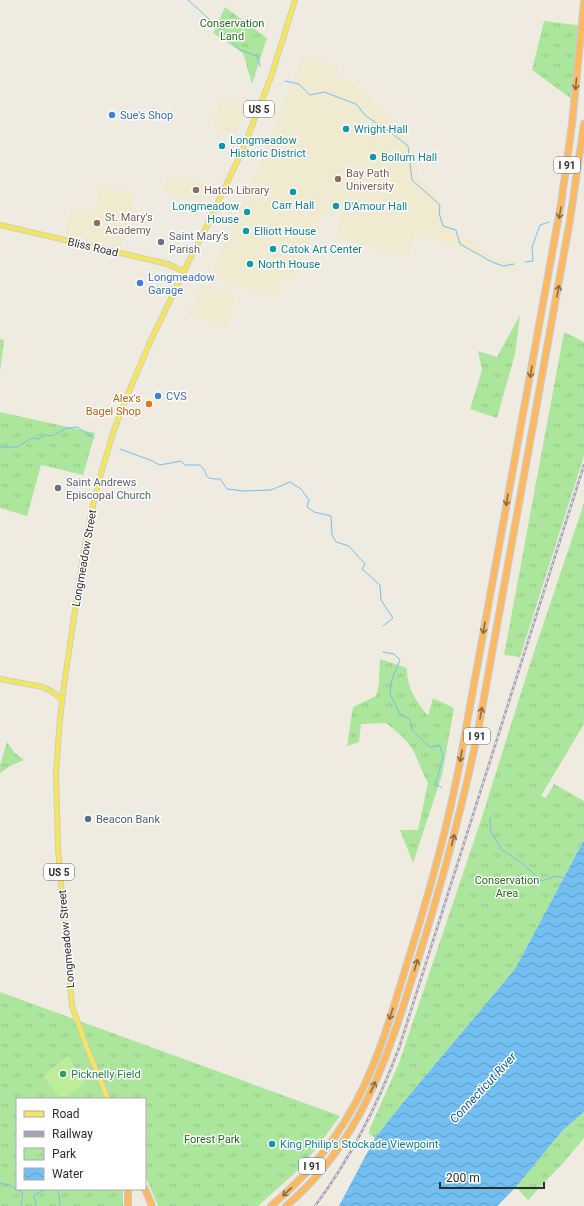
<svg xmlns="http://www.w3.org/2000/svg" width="584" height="1206" viewBox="0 0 584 1206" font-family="Roboto,sans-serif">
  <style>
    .education { fill: #f0ead0 }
    .park { fill: url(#park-tufts) }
    .pitch { fill: #beed99 }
    .water { fill: url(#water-waves) }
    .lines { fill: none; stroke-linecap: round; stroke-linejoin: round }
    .stream { stroke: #73bff2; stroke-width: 1 }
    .major-casing { stroke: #c9c9c9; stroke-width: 6 }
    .highway-casing { stroke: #c9c9c9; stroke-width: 8 }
    .major { stroke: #f4e561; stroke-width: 4.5 }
    .highway { stroke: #ffb85c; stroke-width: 5.5 }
    .rail-casing { stroke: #a3a3b8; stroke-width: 2.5 }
    .rail { stroke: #fff; stroke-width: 1; stroke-dasharray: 3; stroke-linecap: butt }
    .oneway { stroke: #8c6c43 }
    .shop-dot { fill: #3f7fe0; stroke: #fff; stroke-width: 1.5 }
    .culture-dot { fill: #0f9aa8; stroke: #fff; stroke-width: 1.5 }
    .education-dot { fill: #8d6e63; stroke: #fff; stroke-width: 1.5 }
    .worship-dot { fill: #6b7280; stroke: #fff; stroke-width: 1.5 }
    .food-dot { fill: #e8710a; stroke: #fff; stroke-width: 1.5 }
    .service-dot { fill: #5c6f8a; stroke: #fff; stroke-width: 1.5 }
    .leisure-dot { fill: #2e9e5b; stroke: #fff; stroke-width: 1.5 }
    .labels { text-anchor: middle; stroke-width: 3; stroke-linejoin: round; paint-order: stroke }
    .shield { fill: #fff; stroke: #6d6d6d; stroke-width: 1 }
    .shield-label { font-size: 10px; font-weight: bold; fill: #2e2e2e }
    .park-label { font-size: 11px; fill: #206f1a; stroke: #fff }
    .shop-label { font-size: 11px; fill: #366cbe; stroke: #fff; text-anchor: start }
    .culture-label { font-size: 11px; fill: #0d838f; stroke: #fff; text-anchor: start }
    .education-label { font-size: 11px; fill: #785e54; stroke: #fff; text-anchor: start }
    .worship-label { font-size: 11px; fill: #5b616d; stroke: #fff; text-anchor: start }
    .street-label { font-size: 11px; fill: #2e2e2e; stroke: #fff }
    .food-label { font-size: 11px; fill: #c56008; stroke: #fff; text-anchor: end }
    .service-label { font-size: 11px; fill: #4e5e75; stroke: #fff; text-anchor: start }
    .leisure-label { font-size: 11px; fill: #27864d; stroke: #fff; text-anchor: start }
    .water-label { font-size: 12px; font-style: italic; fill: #0b5ba5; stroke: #fff }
  </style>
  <defs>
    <pattern id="park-tufts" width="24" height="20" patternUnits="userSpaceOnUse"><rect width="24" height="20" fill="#ace69d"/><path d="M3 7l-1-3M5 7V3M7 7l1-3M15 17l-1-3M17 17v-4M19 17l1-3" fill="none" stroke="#94c688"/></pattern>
    <pattern id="water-waves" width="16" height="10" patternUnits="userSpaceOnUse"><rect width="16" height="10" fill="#73bff2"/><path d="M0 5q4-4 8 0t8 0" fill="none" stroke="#5f9cc4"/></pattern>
  </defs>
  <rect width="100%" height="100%" fill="#efebe1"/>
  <g class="education">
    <path d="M303 55 338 65 335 75 348 80 382 106 397 130 413 148 418 175 437 196 446 224 494 258 504 261 516 260V273L456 246 415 234 409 256 335 238 341 215 322 211 317 236 312 238 307 244 295 281 282 279 276 298 209 277 252 183Z"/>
    <path d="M221 97 246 106 236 134 212 127Z"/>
    <path d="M169 173 181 176 210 184 200 202 163 192Z"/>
    <path d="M100 185 135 194 121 248 64 234 71 207 94 212Z"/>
    <path d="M203 285 236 295 226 327 188 315Z"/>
  </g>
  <g class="park">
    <path d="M225 7 267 38 252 84 243 53 213 33Z"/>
    <path d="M544 21 584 26V41L572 99 532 70Z"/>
    <path d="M520 315 515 354 497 418 470 409 482 370 478 351 497 357Z"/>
    <path d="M564 332 584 342V456L520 657 504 655Z"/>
    <path d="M0 339 4 340 0 372Z"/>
    <path d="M0 412 95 433 83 475 41 465 27 516 0 508Z"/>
    <path d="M584 503V724L541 796 546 798 554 784 584 801V840L515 969 401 1105 375 1138 369 1134 370 1128 399 1063 482 817 531 661Z"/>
    <path d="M380 659 407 668C406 687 417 702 428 716L433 698 454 708 442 775 413 863 400 830H418L428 783C422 773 419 762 414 752 408 740 396 731 386 723L361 724 359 742 347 746 353 707 376 696 379 684Z"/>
    <path d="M7 742 14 752 24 760 10 766 0 773V765Z"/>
    <path d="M0 992 340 1116 315 1150 296 1172 258 1206H158L145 1175V1099H17V1189H123V1206H0Z"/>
    <path d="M584 1112V1138L563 1163 528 1200 516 1187 563 1130Z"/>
  </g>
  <path class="pitch" d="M67 1056 69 1057 71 1059V1061L84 1079 85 1084 66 1097 59 1096 43 1077C50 1068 60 1064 67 1056Z"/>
  <path class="water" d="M584 840V1112L563 1130 516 1187 497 1206H339L375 1138 401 1105 515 969Z"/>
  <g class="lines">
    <g class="stream">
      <path d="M188 0 219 28 240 50 257 56 260 66"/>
      <path d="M285 81 299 84 310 95 324 92 356 104 366 116 394 135 408 146 412 180 440 205 439 213 443 226 456 230 460 244 492 262 503 266 514 264"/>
      <path d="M525 262 533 261 532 247 540 225 549 222"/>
      <path d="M0 447H17L32 438 39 439 45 435 52 436 67 428 77 427 94 438"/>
      <path d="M120 449 150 460 160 465 181 461 185 465H200C211 475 200 479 220 479L227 489 243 491 271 490 290 482 301 489 309 500 307 507 314 512 331 516 332 535 336 542 349 546 365 564 362 569 380 585 381 600 393 618 383 626"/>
      <path d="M383 652 394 654 400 660 391 682 390 694 400 714 410 719 412 730 430 747 440 746 443 756 438 776 435 783 442 788"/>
      <path d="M490 818 491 832 502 850 522 863 542 881 556 876 565 878"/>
      <path d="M0 1183 9 1185 23 1193 21 1206"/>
      <path d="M54 1189 59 1194 60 1206"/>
      <path d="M36 1206 34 1195 46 1189"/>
    </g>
    <g class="major-casing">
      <g id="major">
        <path d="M0 225 168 264 184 272"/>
        <path d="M0 679 43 687 53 692 62 700"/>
        <path d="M108 1099 87 1048 72 1006 58 849 56 772 60 719 64 685 83 556 91 514 100 477 113 433 127 396 151 340 186 267 205 230 243 149 271 77 295 0"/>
      </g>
    </g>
    <g class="highway-casing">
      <g id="highway">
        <path d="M128 1189V1206"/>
        <path d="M145 1189 152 1206"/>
        <path d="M271 1206C317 1168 352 1119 374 1063 389 1027 399 988 411 951 430 890 447 829 459 767L561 204 572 124 584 3"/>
        <path d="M286 1206C366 1139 391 1045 421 950 443 878 463 805 478 731L570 220 584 124"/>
      </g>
    </g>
    <use href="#major" class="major"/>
    <use href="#highway" class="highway"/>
    <g class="rail-casing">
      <path id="rail" d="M315 1206C351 1158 378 1104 399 1048L584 465"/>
    </g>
    <use href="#rail" class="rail"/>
  </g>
  <defs><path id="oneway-shaft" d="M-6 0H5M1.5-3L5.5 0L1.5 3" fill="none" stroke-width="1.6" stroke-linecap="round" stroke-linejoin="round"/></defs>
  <g class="oneway">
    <use href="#oneway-shaft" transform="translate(576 84) rotate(95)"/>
    <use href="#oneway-shaft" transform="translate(560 213) rotate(100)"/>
    <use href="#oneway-shaft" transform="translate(558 291) rotate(-80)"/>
    <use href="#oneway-shaft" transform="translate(531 372) rotate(100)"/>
    <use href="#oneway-shaft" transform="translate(507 500) rotate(100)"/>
    <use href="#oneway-shaft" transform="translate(484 628) rotate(100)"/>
    <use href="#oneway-shaft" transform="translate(481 713) rotate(-80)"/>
    <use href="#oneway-shaft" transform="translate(461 756) rotate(100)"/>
    <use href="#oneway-shaft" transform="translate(453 840) rotate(-75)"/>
    <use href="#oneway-shaft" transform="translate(416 965) rotate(-73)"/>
    <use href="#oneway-shaft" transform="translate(391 1014) rotate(108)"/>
    <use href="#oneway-shaft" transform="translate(373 1087) rotate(-65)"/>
    <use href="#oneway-shaft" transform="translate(287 1192) rotate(137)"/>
  </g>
  <g class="shop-dot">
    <circle cx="112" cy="115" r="4"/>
    <circle cx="140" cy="283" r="4"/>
    <circle cx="158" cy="396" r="4"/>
  </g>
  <g class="culture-dot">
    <circle cx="346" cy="129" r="4"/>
    <circle cx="222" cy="146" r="4"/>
    <circle cx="373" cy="157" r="4"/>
    <circle cx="293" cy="192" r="4"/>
    <circle cx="336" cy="206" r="4"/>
    <circle cx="247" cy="212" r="4"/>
    <circle cx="246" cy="231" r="4"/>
    <circle cx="273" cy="249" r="4"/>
    <circle cx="250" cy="264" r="4"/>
    <circle cx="272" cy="1144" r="4"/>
  </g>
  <g class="education-dot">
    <circle cx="338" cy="179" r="4"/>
    <circle cx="196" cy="190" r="4"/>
    <circle cx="97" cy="223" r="4"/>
  </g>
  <g class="worship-dot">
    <circle cx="161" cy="242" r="4"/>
    <circle cx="58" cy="488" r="4"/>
  </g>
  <circle class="food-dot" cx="149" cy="404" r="4"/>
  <circle class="service-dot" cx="88" cy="819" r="4"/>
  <circle class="leisure-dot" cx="63" cy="1074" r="4"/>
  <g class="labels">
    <g class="shield">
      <rect x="244" y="101" width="30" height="16" rx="3"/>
      <rect x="554" y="157" width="26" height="16" rx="3"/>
      <rect x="464" y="728" width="26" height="16" rx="3"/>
      <rect x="44" y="864" width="30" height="16" rx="3"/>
      <rect x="299" y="1158" width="26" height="16" rx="3"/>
    </g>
    <g class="shield-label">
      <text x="259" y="113">US 5</text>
      <text x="567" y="169">I 91</text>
      <text x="477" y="740">I 91</text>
      <text x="59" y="876">US 5</text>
      <text x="312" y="1170">I 91</text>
    </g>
    <g class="park-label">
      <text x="232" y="27">Conservation<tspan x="232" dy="13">Land</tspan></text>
      <text x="507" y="884">Conservation<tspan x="507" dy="13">Area</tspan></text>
      <text x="212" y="1143">Forest Park</text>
    </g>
    <g class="shop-label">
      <text x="120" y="119">Sue's Shop</text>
      <text x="148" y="281">Longmeadow<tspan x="148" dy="13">Garage</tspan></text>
      <text x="166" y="400">CVS</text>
    </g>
    <g class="culture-label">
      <text x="354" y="133">Wright Hall</text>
      <text x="230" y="144">Longmeadow<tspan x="230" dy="13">Historic District</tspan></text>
      <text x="381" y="161">Bollum Hall</text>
      <text x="293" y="209" text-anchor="middle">Carr Hall</text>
      <text x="239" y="210" text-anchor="end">Longmeadow<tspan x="239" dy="13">House</tspan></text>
      <text x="344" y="210">D'Amour Hall</text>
      <text x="254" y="235">Elliott House</text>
      <text x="281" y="253">Catok Art Center</text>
      <text x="258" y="268">North House</text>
      <text x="280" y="1148">King Philip's Stockade Viewpoint</text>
    </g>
    <g class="education-label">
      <text x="346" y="177">Bay Path<tspan x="346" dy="13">University</tspan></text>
      <text x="204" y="194">Hatch Library</text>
      <text x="105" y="221">St. Mary's<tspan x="105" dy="13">Academy</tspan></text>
    </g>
    <g class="worship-label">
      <text x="169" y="240">Saint Mary’s<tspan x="169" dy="13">Parish</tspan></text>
      <text x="66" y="486">Saint Andrews<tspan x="66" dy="13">Episcopal Church</tspan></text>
    </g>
    <g class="street-label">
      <text transform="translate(93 247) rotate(13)" y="4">Bliss Road</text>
      <text transform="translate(84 558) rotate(-80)" y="4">Longmeadow Street</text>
      <text transform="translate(66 939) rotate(-95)" y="4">Longmeadow Street</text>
    </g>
    <g class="food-label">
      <text x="141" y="402">Alex's<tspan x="141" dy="13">Bagel Shop</tspan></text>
    </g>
    <g class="service-label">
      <text x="96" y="823">Beacon Bank</text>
    </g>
    <g class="leisure-label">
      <text x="71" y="1078">Picknelly Field</text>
    </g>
    <g class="water-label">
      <text transform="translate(483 1088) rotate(-47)" y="4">Connecticut River</text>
    </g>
  </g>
  <rect x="16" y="1098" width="130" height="92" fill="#ffffff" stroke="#ababab"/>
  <rect x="24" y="1111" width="20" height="6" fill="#f4e561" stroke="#ababab"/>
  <text x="52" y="1118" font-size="12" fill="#2e2e2e">Road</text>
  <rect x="24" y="1131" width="20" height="6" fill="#a3a3b8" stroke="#ababab"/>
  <text x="52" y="1138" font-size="12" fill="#2e2e2e">Railway</text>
  <rect x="24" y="1148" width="20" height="12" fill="url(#park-tufts)" stroke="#ababab"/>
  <text x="52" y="1158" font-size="12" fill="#2e2e2e">Park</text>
  <rect x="24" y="1168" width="20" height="12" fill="url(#water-waves)" stroke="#ababab"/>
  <text x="52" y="1178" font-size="12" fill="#2e2e2e">Water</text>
  <path d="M440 1182v6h104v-6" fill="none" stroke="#2e2e2e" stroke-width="2"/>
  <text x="446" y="1182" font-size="12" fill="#2e2e2e" stroke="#ffffff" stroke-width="3" paint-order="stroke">200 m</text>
</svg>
